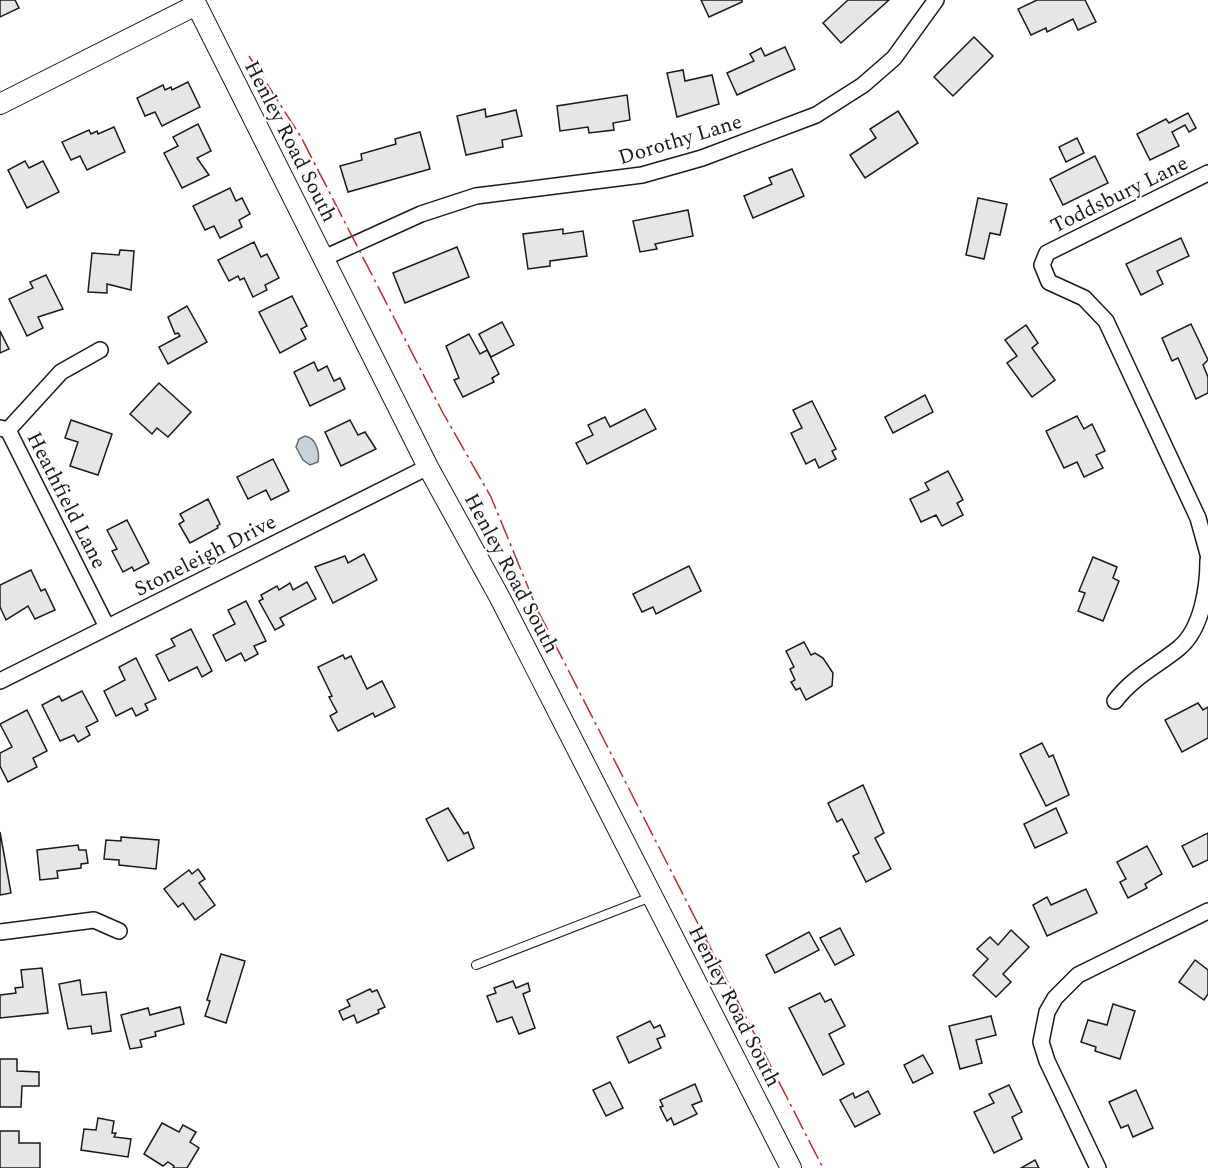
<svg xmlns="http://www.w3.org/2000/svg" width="1208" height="1168" viewBox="0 0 1208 1168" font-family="Spectral,serif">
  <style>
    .water { fill: #c6d2dc; stroke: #6a6a6a; stroke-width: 1.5 }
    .building { fill: #e6e6e6; stroke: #1a1a1a; stroke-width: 1.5 }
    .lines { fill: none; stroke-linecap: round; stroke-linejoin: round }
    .service-casing { stroke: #1a1a1a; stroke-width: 10 }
    .minor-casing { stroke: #1a1a1a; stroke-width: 18 }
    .tertiary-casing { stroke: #1a1a1a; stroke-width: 22 }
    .service { stroke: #fff; stroke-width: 8 }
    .minor { stroke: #fff; stroke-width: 15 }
    .tertiary { stroke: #fff; stroke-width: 20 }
    .power { stroke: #c62828; stroke-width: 1.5; stroke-dasharray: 21 4.5 3 4.5; stroke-linecap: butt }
    .labels { text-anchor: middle; stroke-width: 4.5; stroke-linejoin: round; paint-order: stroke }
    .street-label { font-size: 21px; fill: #1a1a1a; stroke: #fff }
  </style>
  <rect width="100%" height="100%" fill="#fff"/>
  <path class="water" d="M305 436C316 438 320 452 318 462L310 465 303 460 296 447 299 439Z"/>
  <g class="building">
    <path d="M0 0H15L19 8 0 17Z"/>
    <path d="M701 0H742V2L709 17Z"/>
    <path d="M848 0H889L841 43 823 23Z"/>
    <path d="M1037 0H1085L1096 22 1078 30 1073 19 1047 32 1046 28 1031 35 1018 9Z"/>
    <path d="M974 37 993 56 953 96 934 77Z"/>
    <path d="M785 47 795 69 737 95 727 73 754 61 750 54 761 48 765 56Z"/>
    <path d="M683 70 685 81 712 75 719 104 677 117 667 73Z"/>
    <path d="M188 82 200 107 162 126 155 112 145 116 137 98 163 85 165 90 171 87 172 90Z"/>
    <path d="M627 95 630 120 613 123 614 130 589 133 588 127 560 131 557 106Z"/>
    <path d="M485 109 486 117 516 110 522 136 502 140 503 147 466 155 457 116Z"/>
    <path d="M898 111 918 143 865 178 850 155 876 138 870 129Z"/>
    <path d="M1188 113 1196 128 1189 132 1185 125 1172 132 1179 146 1150 160 1137 134 1166 119 1169 123Z"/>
    <path d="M198 124 211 151 197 158 209 175 182 188 164 153 178 146 173 137Z"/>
    <path d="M114 127 125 152 87 170 80 156 71 160 62 142 89 130 91 134 97 131 98 134Z"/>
    <path d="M420 132 430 169 348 192 340 166 362 160 361 154 396 144 395 139Z"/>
    <path d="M1077 138 1084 153 1066 162 1059 147Z"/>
    <path d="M1095 156 1108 183 1063 205 1050 179Z"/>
    <path d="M25 161 29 168 43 161 59 192 27 208 8 170Z"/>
    <path d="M792 169 804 196 753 218 744 196 772 184 769 178Z"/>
    <path d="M230 188 236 201 242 198 250 214 239 220 242 227 220 238 214 226 205 230 193 206Z"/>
    <path d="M978 198 1007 204 1000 235 990 233 984 259 966 255Z"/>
    <path d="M688 210 693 236 655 244 657 249 640 252 633 221Z"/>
    <path d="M563 229V234L583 231 587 256 550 261V266L528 269 523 234Z"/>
    <path d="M1181 238 1189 256 1157 271 1163 284 1141 295 1126 264Z"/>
    <path d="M254 242 261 257 267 254 279 278 265 285 267 290 253 297 244 278 240 280 238 276 229 281 218 260Z"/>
    <path d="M457 247 469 277 405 303 393 273Z"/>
    <path d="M120 250 134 251 131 290 107 284V293L88 292 92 253 119 255Z"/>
    <path d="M46 275 63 309 38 317 43 328 27 336 9 299 33 288 30 282Z"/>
    <path d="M292 296 307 326 301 329 306 339 280 353 259 312Z"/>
    <path d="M187 306 207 342 168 364 159 347 180 336 178 333 175 334 168 317Z"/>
    <path d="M502 322 514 345 491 357 479 334Z"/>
    <path d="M1191 324 1208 360 1203 365 1208 377V393L1196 399 1178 358 1172 361 1162 338Z"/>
    <path d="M1026 325 1038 343 1032 348 1055 380 1032 397 1007 363 1017 356 1005 340Z"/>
    <path d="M0 331 9 349 0 353Z"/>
    <path d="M469 334 480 354 487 350 499 374 492 378 494 382 463 397 454 380 459 378 446 346Z"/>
    <path d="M314 362 318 371 327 366 334 381 340 378 345 389 310 406 294 372Z"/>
    <path d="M159 383 191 412 168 437 157 428 152 434 130 414Z"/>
    <path d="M925 395 933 412 893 433 885 417Z"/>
    <path d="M812 401 836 449 832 451 836 459 819 468 815 459 806 464 791 433 802 428 793 410Z"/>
    <path d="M645 409 656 429 587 464 576 443 593 435 588 425 605 417 610 427Z"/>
    <path d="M1077 416 1084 429 1092 424 1105 451 1096 455 1103 468 1084 477 1077 462 1064 468 1046 431Z"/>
    <path d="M71 420 112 434 98 475 70 466 78 442 65 438Z"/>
    <path d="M350 420 358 435 365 432 376 449 341 466 325 432Z"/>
    <path d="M273 459 289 491 271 500 266 490 248 499 237 477Z"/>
    <path d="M948 471 963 500 957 503 963 515 942 526 936 515 921 522 910 499 929 490 925 483Z"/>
    <path d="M208 499 220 524 217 526 218 528 190 543 179 524 184 521 180 514Z"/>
    <path d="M127 520 149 563 134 571 132 567 123 572 112 551 117 549 107 530Z"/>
    <path d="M364 554 377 580 333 603 315 567 345 556 348 563Z"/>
    <path d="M1093 557 1117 567 1113 578 1119 581 1103 621 1078 611 1085 593 1079 591Z"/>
    <path d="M689 566 701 591 656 614 653 607 642 612 633 594Z"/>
    <path d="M31 570 41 591 45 589 55 610 35 619 28 606 6 620 0 607V585Z"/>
    <path d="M307 582 316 599 280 618 284 625 275 630 259 601 263 599 261 595 277 586 279 590 290 583 293 590Z"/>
    <path d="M246 601 266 641 254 646 258 654 245 661 241 653 226 661 213 635 235 624 228 610Z"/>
    <path d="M191 629 212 671 202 677 197 667 169 681 156 655 175 646 171 639Z"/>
    <path d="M804 642 811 655 815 653 823 658 833 673 832 686 806 700 800 688 796 690 791 682 795 680 790 669 794 667 786 651Z"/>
    <path d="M343 655 345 659 351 656 367 689 382 681 395 707 375 717 373 713 338 731 330 716 337 712 329 697 332 696 318 667Z"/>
    <path d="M136 658 156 699 145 704 148 710 136 716 132 708 116 716 104 691 125 680 119 667Z"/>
    <path d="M82 691 98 721 86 727 90 735 78 742 74 735 60 741 42 705 59 696 62 701Z"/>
    <path d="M1198 703 1203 710 1208 707V738L1182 752 1165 720Z"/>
    <path d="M27 710 47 751 33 758 37 767 8 782 0 766V753L12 747 0 724Z"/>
    <path d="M1042 743 1049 757 1053 755 1069 795 1046 806 1020 754Z"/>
    <path d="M863 785 884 833 875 838 891 869 866 882 853 856 859 853 842 819 837 822 828 803Z"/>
    <path d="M448 808 464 834 468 832 474 848 448 861 426 819Z"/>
    <path d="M1056 808 1067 833 1035 848 1024 824Z"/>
    <path d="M0 832 11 893 0 895Z"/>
    <path d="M1208 833V860L1193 867 1182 846Z"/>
    <path d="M121 837 159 840 156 869 119 865V860L104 859 106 840 121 841Z"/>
    <path d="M78 845 79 850H86L88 863 81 864V868L57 871 58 878 40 880 37 850Z"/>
    <path d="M1147 846 1162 874 1145 884 1147 888 1128 898 1120 882 1126 879 1117 862Z"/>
    <path d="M198 869 205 879 199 883 215 905 195 920 183 903 178 907 164 889 189 870 192 874Z"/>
    <path d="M1086 889 1097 913 1047 936 1033 905 1047 897 1051 905Z"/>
    <path d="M840 928 854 955 835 965 820 938Z"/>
    <path d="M1011 930 1029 947 1003 974 1011 982 996 997 973 975 988 959 977 949 990 937 998 945Z"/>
    <path d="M809 932 819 950 775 973 766 955Z"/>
    <path d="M221 954 245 961 226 1023 205 1016 210 1001 207 1000Z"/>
    <path d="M1195 960 1208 970V994L1204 1000 1179 982Z"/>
    <path d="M42 968 48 1013 0 1018V995L16 993 15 988 23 987 21 970Z"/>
    <path d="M80 980 82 995 106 992 111 1031 92 1034 91 1026 68 1029 59 984Z"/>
    <path d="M513 981 516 988 528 983 530 991 523 994 535 1028 519 1034 512 1017 497 1022 487 996 496 993 494 988Z"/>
    <path d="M370 989 372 992 377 990 385 1007 378 1010 379 1013 357 1023 354 1015 343 1020 339 1011 350 1006 347 1000Z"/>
    <path d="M820 993 825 1002 831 999 845 1026 829 1034 844 1064 823 1075 789 1008Z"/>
    <path d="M1113 1004 1135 1011 1120 1059 1095 1051 1096 1047 1081 1042 1088 1020 1107 1025Z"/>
    <path d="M180 1007 184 1024 155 1032 156 1036 140 1040 142 1047 130 1049 121 1015 148 1008 150 1015Z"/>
    <path d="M991 1016 996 1035 976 1040 982 1063 960 1069 949 1026Z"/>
    <path d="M650 1021 654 1028 660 1025 665 1036 657 1039 661 1048 629 1063 617 1037Z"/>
    <path d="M923 1055 933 1073 913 1083 904 1065Z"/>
    <path d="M0 1059H17V1071L39 1072V1086H22L21 1107H0Z"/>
    <path d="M610 1082 623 1108 606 1116 593 1090Z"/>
    <path d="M695 1084 702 1101 692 1105 697 1114 674 1125 671 1118 667 1121 660 1107 663 1106 660 1100Z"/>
    <path d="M1009 1085 1022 1112 1012 1117 1022 1139 994 1153 974 1112 994 1103 989 1094Z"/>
    <path d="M1136 1090 1153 1128 1133 1137 1128 1125 1121 1128 1109 1102Z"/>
    <path d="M868 1091 880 1114 855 1127 840 1100 853 1093 855 1098Z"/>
    <path d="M98 1118 114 1121 112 1133H116L114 1137 131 1139 128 1157 81 1150 84 1129 96 1130Z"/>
    <path d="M162 1123 179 1132 183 1125 196 1132 190 1142 199 1148 187 1168H173L174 1166 168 1162 163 1166 144 1154Z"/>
    <path d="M0 1131H19V1143H40V1168H0Z"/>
    <path d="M1035 1160 1039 1168H1021Z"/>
  </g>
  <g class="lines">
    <g class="service-casing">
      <path id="service" d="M476 965 651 897"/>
    </g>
    <g class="minor-casing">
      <g id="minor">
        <path d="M1208 173 1047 253 1042 265 1049 282 1084 298 1106 321 1198 518 1208 554"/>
        <path d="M324 258 421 214 476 196 642 175 702 158 816 115 863 85 894 58 936 0"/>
        <path d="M0 428 8 430 107 627"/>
        <path d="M8 430 61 372 100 350"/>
        <path d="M0 681 428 467"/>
        <path d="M1115 701C1133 677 1157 666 1179 648 1202 629 1208 587 1208 560"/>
        <path d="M0 932 94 920 119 931"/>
        <path d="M1098 1168 1047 1061 1041 1042 1047 1012 1055 998 1078 975 1208 911"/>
      </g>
    </g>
    <g class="tertiary-casing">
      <g id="tertiary">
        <path d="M194 0 428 467 500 598 791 1168"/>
        <path d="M0 104 196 5"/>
      </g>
    </g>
    <use href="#service" class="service"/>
    <use href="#minor" class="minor"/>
    <use href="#tertiary" class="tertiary"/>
    <path class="power" d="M249 56 301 137 443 413 491 497 537 609 823 1168"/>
  </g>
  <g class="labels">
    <g class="street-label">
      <text transform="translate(680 139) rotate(-17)" y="7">Dorothy Lane</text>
      <text transform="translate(291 141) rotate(63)" y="7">Henley Road South</text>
      <text transform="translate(1119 194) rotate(-26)" y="7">Toddsbury Lane</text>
      <text transform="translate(67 500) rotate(63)" y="7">Heathfield Lane</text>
      <text transform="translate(205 555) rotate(-27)" y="7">Stoneleigh Drive</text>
      <text transform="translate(512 573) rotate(62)" y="7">Henley Road South</text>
      <text transform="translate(735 1006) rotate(63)" y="7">Henley Road South</text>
    </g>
  </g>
</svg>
